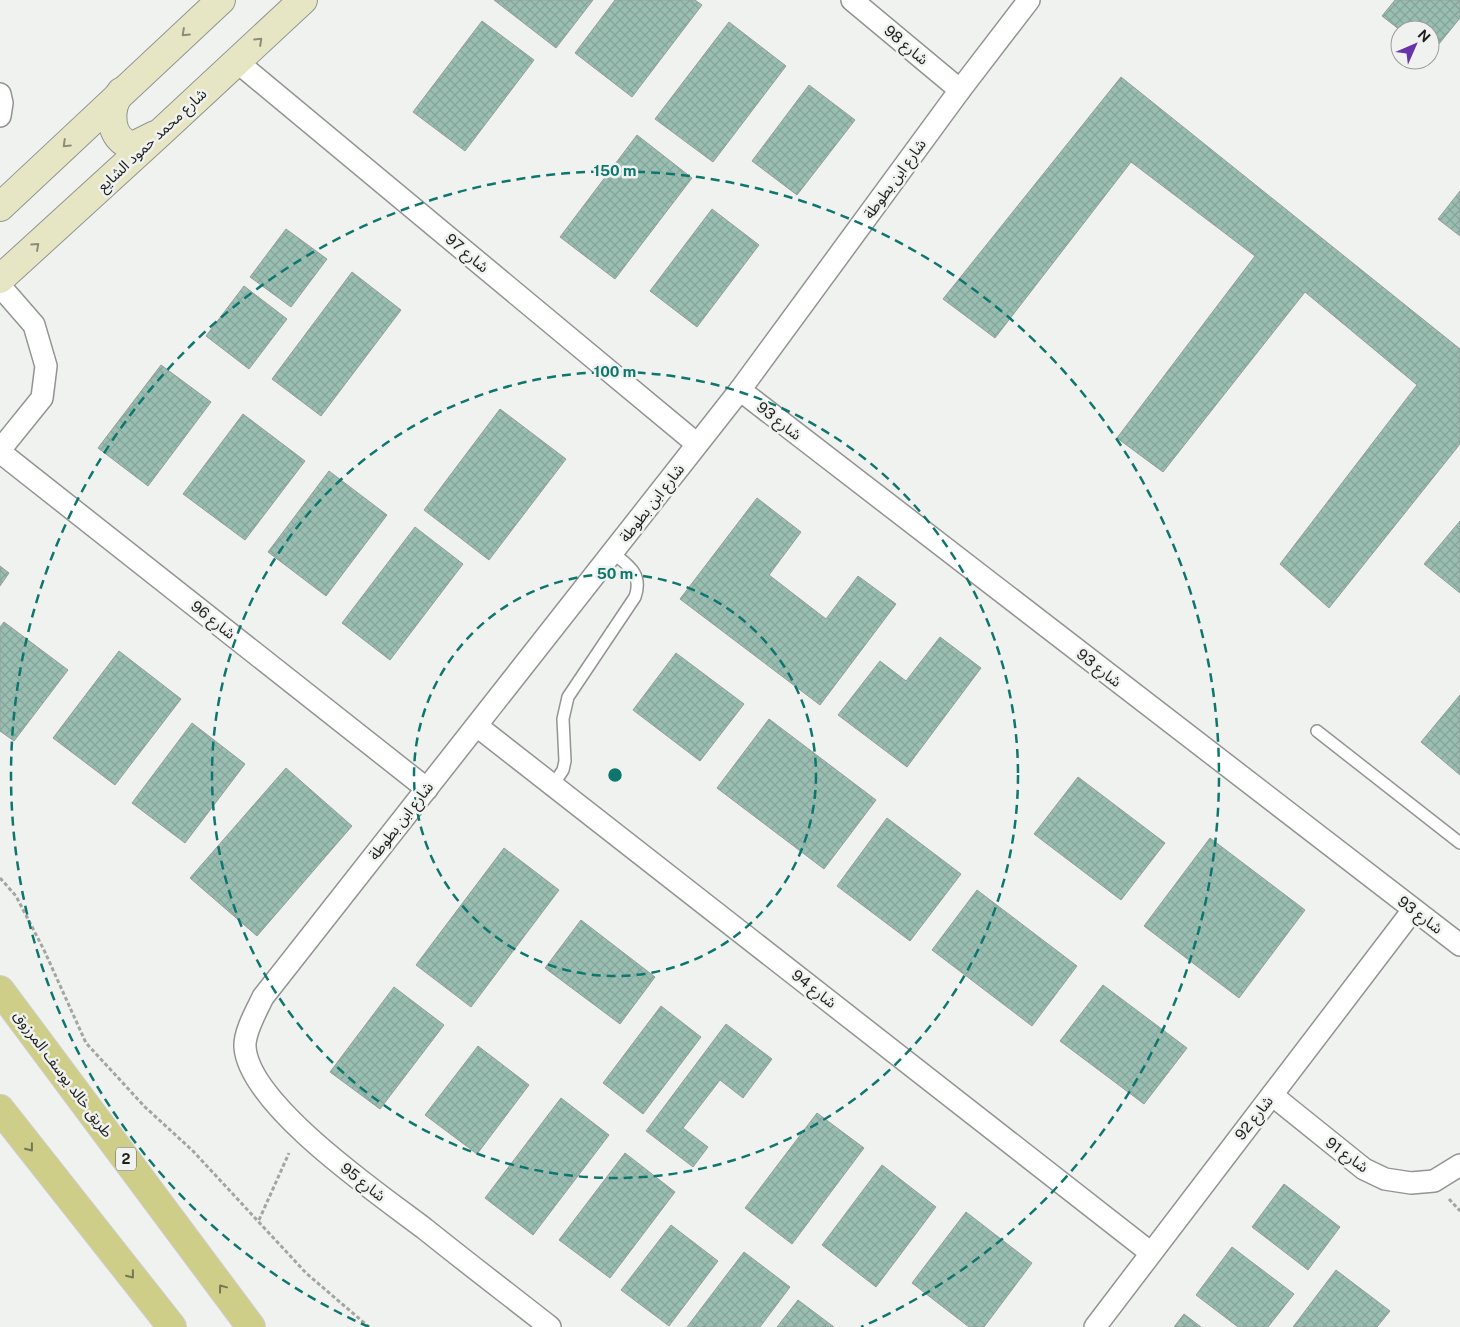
<svg xmlns="http://www.w3.org/2000/svg" width="1460" height="1327" viewBox="0 0 1460 1327" font-family="'Public Sans','Noto Sans Arabic',sans-serif">
  <style>
    .building { fill: url(#building-cross-hatch); stroke: #999d9b }
    .lines { fill: none; stroke-linecap: round; stroke-linejoin: round }
    .service-casing { stroke: #929492; stroke-width: 14 }
    .minor-casing { stroke: #929492; stroke-width: 24 }
    .secondary-casing { stroke: #929492; stroke-width: 30 }
    .primary-casing { stroke: #cdcecd; stroke-width: 30 }
    .path { stroke: #a3a5a3; stroke-width: 3; stroke-dasharray: 4 2.5; stroke-linecap: butt }
    .service { stroke: #fff; stroke-width: 11 }
    .minor { stroke: #fff; stroke-width: 21 }
    .secondary { stroke: #e7e6c4; stroke-width: 28 }
    .primary { stroke: #cece89; stroke-width: 28 }
    .oneway { stroke: #8c8c79 }
    .oneway2 { stroke: #767653 }
    .ring { fill: none; stroke: #0f766e; stroke-width: 2.5; stroke-dasharray: 9 6 }
    .labels { text-anchor: middle; stroke-width: 5; stroke-linejoin: round; paint-order: stroke }
    .shield { fill: #f0f2f0; stroke: #5c5e5c; stroke-width: 1 }
    .shield-label { font-size: 14px; font-weight: bold; fill: #1d1e1d }
    .street-label { font-size: 15px; fill: #1d1e1d; stroke: #f0f2f0 }
    .centre { fill: #0f766e; stroke: #f0f2f0; stroke-width: 2.5 }
    .ring-label { font-size: 15px; text-anchor: middle; font-weight: bold; fill: #0f766e; stroke: #f0f2f0; stroke-width: 5; stroke-linejoin: round; paint-order: stroke }
  </style>
  <defs>
    <pattern id="building-cross-hatch" width="8" height="8" patternUnits="userSpaceOnUse" patternTransform="scale(1.25)"><rect width="8" height="8" fill="#9abfb2"/><path d="M0 0l8 8M0 8l8-8" fill="none" stroke="#84a499"/></pattern>
  </defs>
  <rect width="100%" height="100%" fill="#f0f2f0"/>
  <g class="building">
    <path d="M494 0H593L556 48Z"/>
    <path d="M615 0H695L702 5 632 97 575 53Z"/>
    <path d="M1395 0H1460V18L1430 55V30H1400L1382 16Z"/>
    <path d="M482 21 534 60 465 151 413 112Z"/>
    <path d="M729 22 786 66 713 162 655 119Z"/>
    <path d="M1121 77 1460 349V444L1329 608 1280 564 1417 385 1305 292 1163 472 1117 438 1255 256 1131 162 995 338 943 299Z"/>
    <path d="M809 85 855 120 797 195 752 161Z"/>
    <path d="M637 135 692 178 615 279 560 237Z"/>
    <path d="M1460 191V236L1438 219Z"/>
    <path d="M712 209 759 245 697 327 650 291Z"/>
    <path d="M286 229 327 259 291 307 250 277Z"/>
    <path d="M352 272 401 310 321 416 272 379Z"/>
    <path d="M244 286 287 319 249 369 206 336Z"/>
    <path d="M161 365 211 402 148 486 98 448Z"/>
    <path d="M500 409 566 459 489 560 424 510Z"/>
    <path d="M243 414 305 461 245 540 183 494Z"/>
    <path d="M329 471 387 515 326 596 268 552Z"/>
    <path d="M757 498 801 532 769 575 826 619 858 576 896 604 820 705 680 599Z"/>
    <path d="M1460 521V593L1424 564Z"/>
    <path d="M415 527 463 564 390 660 342 623Z"/>
    <path d="M0 566 9 573 0 586Z"/>
    <path d="M4 622 68 670 14 741 0 731V627Z"/>
    <path d="M940 637 981 668 907 767 838 715 880 661 906 681Z"/>
    <path d="M119 651 181 699 115 785 53 738Z"/>
    <path d="M676 653 744 704 700 761 633 710Z"/>
    <path d="M1460 695V775L1421 742Z"/>
    <path d="M769 719 876 800 824 869 717 788Z"/>
    <path d="M192 723 245 764 185 843 132 803Z"/>
    <path d="M286 768 352 826 257 936 190 878Z"/>
    <path d="M1078 777 1165 843 1121 900 1034 834Z"/>
    <path d="M887 818 961 874 910 941 837 886Z"/>
    <path d="M1210 838 1305 910 1239 998 1144 926Z"/>
    <path d="M504 848 559 890 471 1007 416 965Z"/>
    <path d="M977 890 1077 966 1032 1026 932 950Z"/>
    <path d="M581 920 655 977 620 1024 545 968Z"/>
    <path d="M1103 985 1187 1048 1144 1104 1060 1041Z"/>
    <path d="M394 987 444 1025 380 1109 330 1072Z"/>
    <path d="M661 1006 701 1037 643 1114 603 1083Z"/>
    <path d="M726 1024 772 1059 743 1098 720 1080 683 1128 708 1147 693 1167 646 1131Z"/>
    <path d="M478 1046 529 1085 477 1154 425 1115Z"/>
    <path d="M561 1098 609 1135 533 1235 485 1198Z"/>
    <path d="M817 1113 864 1148 792 1244 745 1208Z"/>
    <path d="M625 1153 675 1192 610 1278 559 1240Z"/>
    <path d="M882 1165 936 1207 876 1287 822 1245Z"/>
    <path d="M1284 1184 1340 1227 1308 1270 1252 1227Z"/>
    <path d="M966 1212 1032 1263 984 1327H969L912 1283Z"/>
    <path d="M671 1225 718 1261 669 1326 621 1290Z"/>
    <path d="M1232 1247 1294 1294 1268 1327H1238L1196 1295Z"/>
    <path d="M744 1252 790 1287 760 1327H687Z"/>
    <path d="M1336 1270 1390 1311 1377 1327H1293Z"/>
    <path d="M798 1300 834 1327H777Z"/>
    <path d="M1184 1314 1201 1327H1174Z"/>
  </g>
  <g class="lines">
    <g class="service-casing">
      <g id="service">
        <path d="M1317 731 1460 843"/>
        <path d="M553 785 563 770 565 761 563 719 568 697 635 597C643 574 629 566 613 553"/>
      </g>
    </g>
    <g class="minor-casing">
      <g id="minor">
        <path d="M852 0 960 90"/>
        <path d="M236 61 697 444"/>
        <path d="M0 94 2 103 0 116"/>
        <path d="M0 286 34 325 46 366 42 398 0 450"/>
        <path d="M740 390 1460 945"/>
        <path d="M0 452 427 789"/>
        <path d="M477 726 1151 1253"/>
        <path d="M1272 1095 1364 1169 1385 1179 1411 1183 1434 1181 1460 1165"/>
        <path d="M550 1327C508 1294 466 1262 425 1229 379 1194 249 1105 245 1047 244 1032 257 1010 263 997L740 390 960 90 1029 0"/>
        <path d="M1095 1327 1413 910"/>
      </g>
    </g>
    <g class="secondary-casing">
      <g id="secondary">
        <path d="M121 92C108 108 108 140 133 146L155 135"/>
        <path d="M0 207 221 0"/>
        <path d="M0 279 161 132 303 0"/>
      </g>
    </g>
    <g class="primary-casing">
      <g id="primary">
        <path d="M0 990 251 1327"/>
        <path d="M0 1109 172 1327"/>
      </g>
    </g>
    <g class="path">
      <path d="M0 878 16 896 44 950 86 1043 145 1107 193 1151 306 1273 369 1327"/>
      <path d="M1449 1199 1460 1211"/>
      <path d="M259 1220 289 1153"/>
    </g>
    <use href="#service" class="service"/>
    <use href="#minor" class="minor"/>
    <use href="#secondary" class="secondary"/>
    <use href="#primary" class="primary"/>
  </g>
  <defs><path id="oneway-chevron" d="M-2-3.5L2.5 0L-2 3.5" fill="none" stroke-width="1.6" stroke-linecap="round" stroke-linejoin="round" transform="scale(1.25)"/></defs>
  <g class="oneway">
    <use href="#oneway-chevron" transform="translate(185 33) rotate(137)"/>
    <use href="#oneway-chevron" transform="translate(259 41) rotate(-43)"/>
    <use href="#oneway-chevron" transform="translate(66 144) rotate(136)"/>
    <use href="#oneway-chevron" transform="translate(36 246) rotate(-42)"/>
  </g>
  <g class="oneway2">
    <use href="#oneway-chevron" transform="translate(30 1148) rotate(52)"/>
    <use href="#oneway-chevron" transform="translate(131 1275) rotate(52)"/>
    <use href="#oneway-chevron" transform="translate(222 1288) rotate(-127)"/>
  </g>
  <g class="ring">
    <circle cx="615" cy="775" r="201"/>
    <circle cx="615" cy="775" r="403"/>
    <path d="M369 1327A604 604 0 1 1 861 1327"/>
  </g>
  <g class="labels">
    <rect class="shield" x="116" y="1147.5" width="20" height="23" rx="4"/>
    <g class="shield-label">
      <text x="126" y="1164">2</text>
    </g>
    <g class="street-label">
      <text transform="translate(906 45) rotate(40)" y="5">شارع 98</text>
      <text transform="translate(152 140) rotate(-43)" y="5">شارع محمد حمود الشايع</text>
      <text transform="translate(895 179) rotate(-54)" y="5">شارع ابن بطوطة</text>
      <text transform="translate(467 253) rotate(40)" y="5">شارع 97</text>
      <text transform="translate(779 421) rotate(38)" y="5">شارع 93</text>
      <text transform="translate(652 503) rotate(-52)" y="5">شارع ابن بطوطة</text>
      <text transform="translate(213 620) rotate(38)" y="5">شارع 96</text>
      <text transform="translate(1099 668) rotate(38)" y="5">شارع 93</text>
      <text transform="translate(401 821) rotate(-52)" y="5">شارع ابن بطوطة</text>
      <text transform="translate(1420 915) rotate(37)" y="5">شارع 93</text>
      <text transform="translate(814 989) rotate(38)" y="5">شارع 94</text>
      <text transform="translate(63 1074) rotate(53)" y="5">طريق خالد يوسف المرزوق</text>
      <text transform="translate(1254 1118) rotate(-52)" y="5">شارع 92</text>
      <text transform="translate(1347 1155) rotate(36)" y="5">شارع 91</text>
      <text transform="translate(363 1182) rotate(38)" y="5">شارع 95</text>
    </g>
  </g>
  <circle cx="615" cy="775" r="8" class="centre"/>
  <g class="ring-label">
    <text x="615" y="176">150 m</text>
    <text x="615" y="377">100 m</text>
    <text x="615" y="579">50 m</text>
  </g>
  <g transform="translate(1415 45) rotate(45)"><circle r="24" fill="#f0f2f0" stroke="#9c9d9c"/>
  <path d="M0-4L9 19L0 12L-9 19Z" fill="#6934ab"/>
  <text y="-8" font-size="14" font-weight="bold" text-anchor="middle" fill="#1d1e1d">N</text>
  </g>
</svg>
